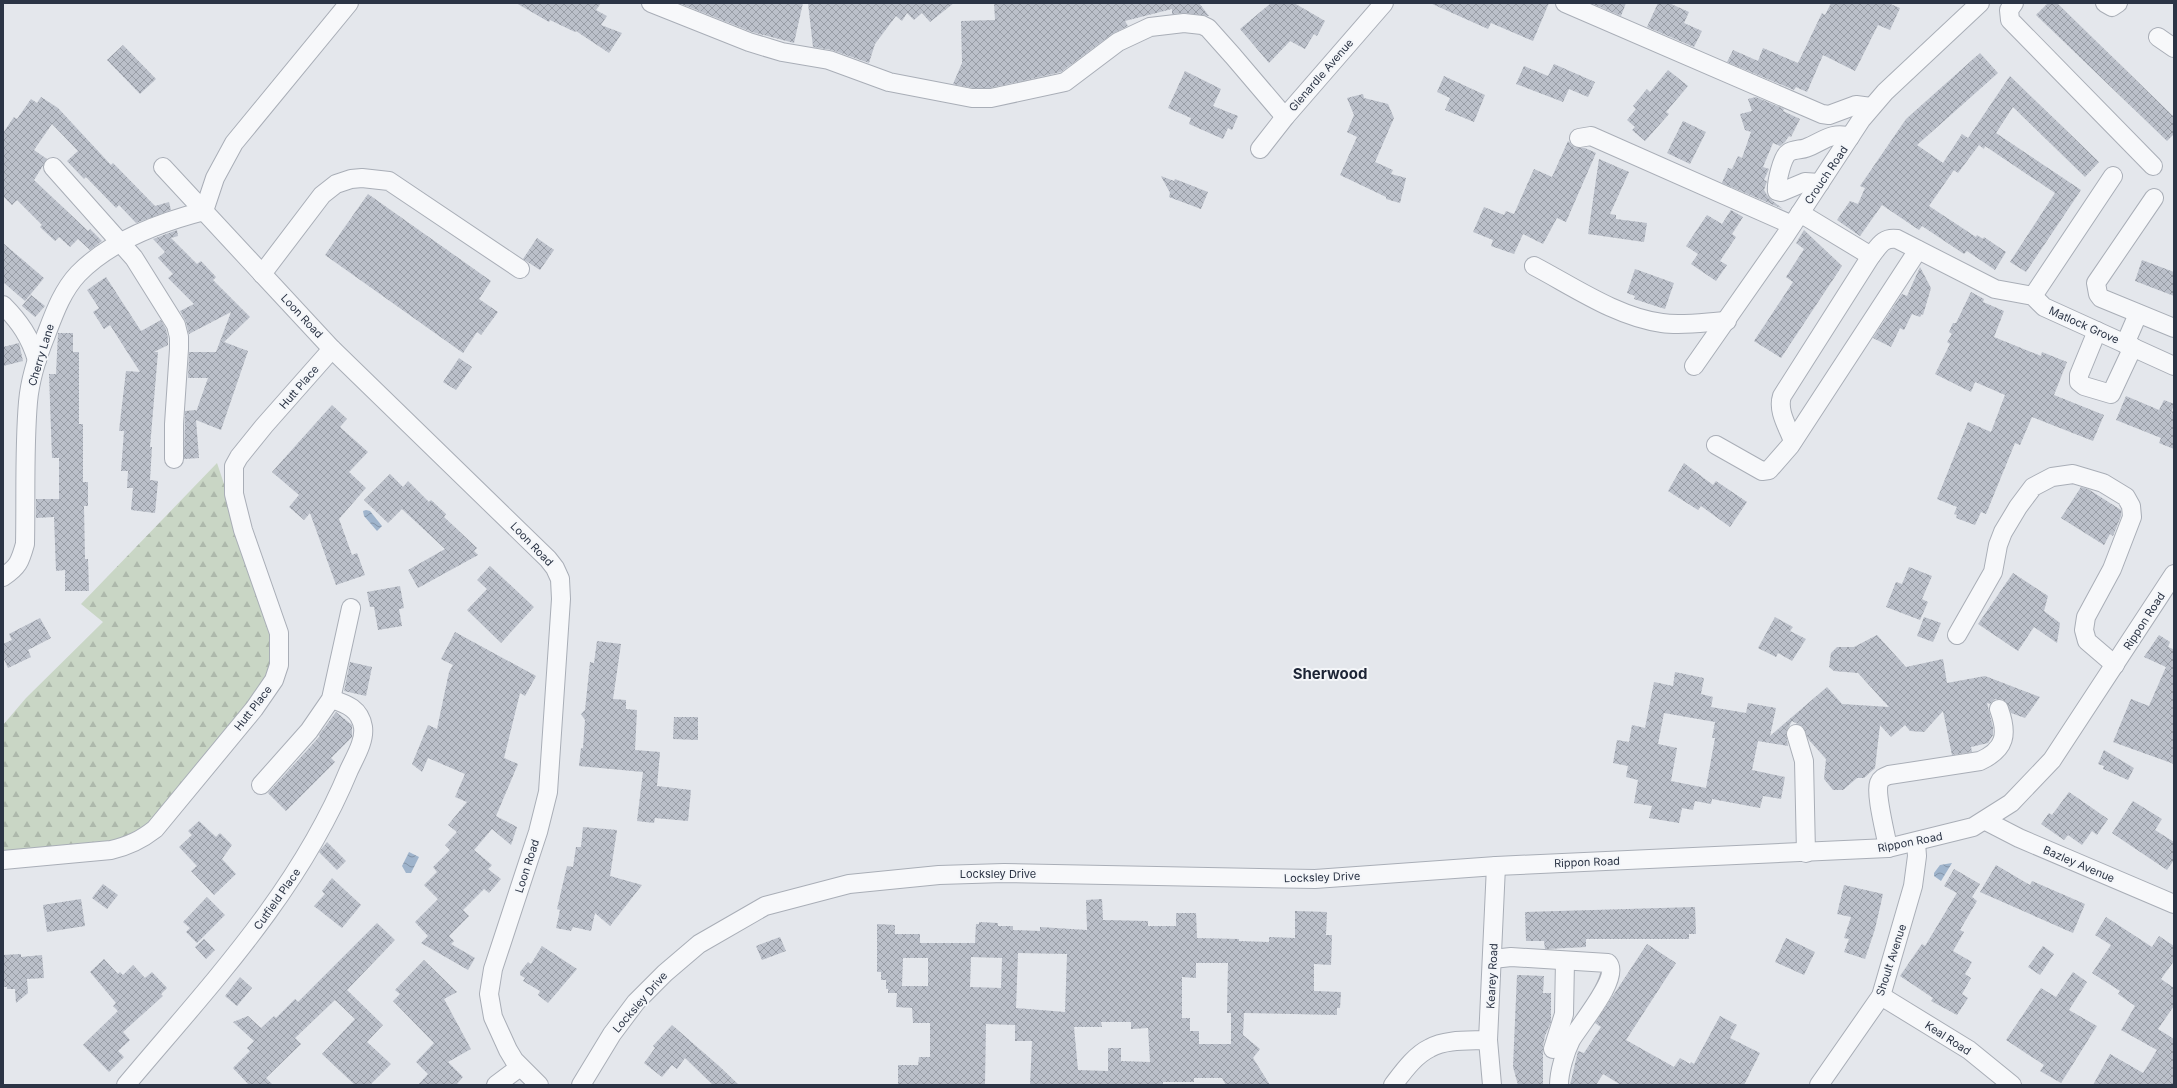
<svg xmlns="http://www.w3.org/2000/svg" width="2177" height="1088" viewBox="0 0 2177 1088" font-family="Inter,sans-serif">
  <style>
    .forest { fill: url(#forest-firs) }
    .water { fill: url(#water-waves) }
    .building { fill: url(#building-cross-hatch); fill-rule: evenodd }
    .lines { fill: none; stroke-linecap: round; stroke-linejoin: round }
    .minor-casing { stroke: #a9aeb7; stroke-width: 20 }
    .minor { stroke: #f7f8fa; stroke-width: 18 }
    .labels { text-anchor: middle; stroke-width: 4; stroke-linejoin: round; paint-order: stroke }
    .street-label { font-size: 11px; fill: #2b3445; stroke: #f4f6f9 }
    .district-label { font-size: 15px; font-weight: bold; fill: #1d2536; stroke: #f4f6f9 }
  </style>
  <defs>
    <pattern id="forest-firs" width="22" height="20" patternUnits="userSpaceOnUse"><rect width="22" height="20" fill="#c9d6c5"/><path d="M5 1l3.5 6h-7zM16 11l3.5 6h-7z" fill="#adb8ab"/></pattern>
    <pattern id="water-waves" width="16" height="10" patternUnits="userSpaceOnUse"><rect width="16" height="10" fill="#9fb4cc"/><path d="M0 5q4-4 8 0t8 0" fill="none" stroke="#8293a7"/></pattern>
    <pattern id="building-cross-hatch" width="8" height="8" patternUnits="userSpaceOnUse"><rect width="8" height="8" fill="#bbc0ca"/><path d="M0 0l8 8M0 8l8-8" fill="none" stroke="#989da6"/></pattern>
  </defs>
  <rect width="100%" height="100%" fill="#e4e7ec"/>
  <path class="forest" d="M217 463 279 648 276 668 165 808 144 829 122 841 3 855V725L26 698 103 622 81 604Z"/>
  <g class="water">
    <path d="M366 510 370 511 382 526 377 531 364 516 363 511Z"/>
    <path d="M409 852 419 857 411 873H406L402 866Z"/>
    <path d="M1952 863 1941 881 1934 876V873L1940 865Z"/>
  </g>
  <g class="building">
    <path d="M516 3H601L596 10 607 16 601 25 622 33 609 53 576 31 575 32 550 20 549 22Z"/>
    <path d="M679 3H803L794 43 752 32Z"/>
    <path d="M808 3H954L930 22 922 13 914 20 907 13 902 21 896 16 875 44 869 63 832 50 813 47Z"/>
    <path d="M994 3H1199L1209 16 1185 13 1172 14V9L1125 21 1128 26 1112 34 1061 72 990 88H973L953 84 962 63 961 21 995 20Z"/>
    <path d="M1271 3H1294L1325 21 1317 36 1314 34 1305 49 1290 41 1269 63 1240 29Z"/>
    <path d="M1430 3H1549L1533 41 1491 23 1488 29Z"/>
    <path d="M1591 3H1626L1621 16Z"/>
    <path d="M1658 3H1669L1689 12 1684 23 1702 31 1694 47 1647 27Z"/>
    <path d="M1831 3H1888L1900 8 1890 30 1878 25 1855 71 1823 55 1807 92 1796 87 1794 90 1727 62 1733 50 1758 61 1763 48 1798 63 1822 13 1825 15Z"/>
    <path d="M2048 3H2057L2174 117V134L2167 141 2036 15Z"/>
    <path d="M123 45 156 79 140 94 107 60Z"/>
    <path d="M1980 53 1998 73 1917 145 1943 163 1962 134 1968 138 2010 76 2099 162 2085 177 2013 107 1996 133 2081 190 2026 272 2010 262 2055 193 1985 146 1984 149 1979 145 1958 173 1954 170 1929 206 1976 237 1977 235 1983 239 1984 237 2006 252 1995 270 1967 251 1964 254 1922 226 1919 230 1882 205 1860 236 1837 220 1850 201 1858 204 1865 188 1860 186 1906 119Z"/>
    <path d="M1554 64 1595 82 1588 97 1569 89 1563 102 1516 84 1524 66 1548 76Z"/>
    <path d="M1668 70 1688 86 1666 112 1669 114 1645 141 1632 130 1635 127 1627 120 1636 109 1633 106 1647 89 1650 92Z"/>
    <path d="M1185 71 1221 89 1213 106 1238 116 1232 130 1228 128 1223 139 1189 124 1191 118 1168 108Z"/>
    <path d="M1444 76 1485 95 1474 122 1445 110 1450 98 1437 92Z"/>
    <path d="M1363 94 1364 98 1388 104 1394 118 1375 162 1393 170 1391 174 1406 178 1400 203 1386 199V197L1340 175 1357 137 1347 132 1354 115 1347 98Z"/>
    <path d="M41 97 58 108 111 165 113 163 155 206 169 202 171 210 136 223 119 205 116 208 86 177 84 179 67 161 78 151 52 124 34 150 47 159 34 180 88 231 90 229 102 241 90 250 78 239 70 247 59 237 55 241 40 227 42 225 17 200 12 205 3 196V133L14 117 17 119 31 99 37 103Z"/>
    <path d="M1756 97 1784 109 1783 111 1800 119 1791 137 1789 136 1785 142 1780 146 1773 143 1763 167 1769 169 1764 180 1767 181 1764 190 1769 198 1783 209 1722 183 1728 168 1732 169 1738 156 1742 158 1751 132 1745 130 1740 114 1752 111 1748 99Z"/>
    <path d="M1683 121 1706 132 1690 164 1667 153Z"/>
    <path d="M1568 141 1575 148H1585L1596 153 1566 222 1557 218 1543 244 1523 234 1514 254 1491 246 1493 240 1473 232 1484 207 1504 215 1506 211 1514 214 1534 169 1552 177Z"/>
    <path d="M1599 159 1629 172 1610 214 1616 215V219L1647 223 1644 242 1588 234Z"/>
    <path d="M1161 176 1174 181 1175 179 1208 192 1201 209 1169 197 1170 193Z"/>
    <path d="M368 194 491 281 479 299 498 312 481 335 477 332 463 353 325 255Z"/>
    <path d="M1731 210 1743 217 1732 234 1736 237 1720 261 1727 265 1716 281 1691 264 1698 254 1686 246 1707 215 1722 224Z"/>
    <path d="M177 230 178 236 171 238 197 264 201 261 216 277 213 280 250 317 224 342 248 351 221 430 196 420 199 458 184 459 185 411 196 410V412L208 378H188L189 352H216L231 312 189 334 186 322 180 311 194 304 168 278 173 274 158 258 165 252 153 239Z"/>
    <path d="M1804 230 1842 266 1781 358 1754 341 1793 282 1786 277 1804 249 1796 243Z"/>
    <path d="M537 238 554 250 540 270 523 259Z"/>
    <path d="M3 243 44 278 25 301 3 282Z"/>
    <path d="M2142 260 2174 272V296L2135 281Z"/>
    <path d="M1920 267 1931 288 1923 315 1922 314 1920 317 1912 314 1904 330 1900 328 1891 347 1873 338 1902 294 1907 296Z"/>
    <path d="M1635 269 1674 283 1665 309 1634 299 1635 296 1627 293Z"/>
    <path d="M106 277 141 331 161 320 166 329 168 338V345L154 352H158L150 447H152L150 480 158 481 155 513 131 510 133 488H127L128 471H121L124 431H119L126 371 140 372 110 325 104 329 93 312 99 308 87 290Z"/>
    <path d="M1971 292 1984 299 1983 302 2004 311 1994 337 2041 356 2042 352 2067 362 2054 395 2104 415 2093 441 2032 417 2020 445 2015 443 1986 514 1981 512 1975 525 1956 518 1957 515 1954 514 1957 507 1937 499 1968 422 1991 432 2005 395 1975 382 1971 392 1935 374 1950 344 1947 342 1952 334 1949 332 1953 323H1956Z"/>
    <path d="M31 295 45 306 35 317 22 306Z"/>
    <path d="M58 333H73V352H79V424H83V482H88V506H84L85 559H88L89 591H65V570L56 571 54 517 36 518V499H59V458H52L49 374H56Z"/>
    <path d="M19 343 23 361 3 366V347Z"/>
    <path d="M459 358 472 367 456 390 443 382Z"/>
    <path d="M2126 396 2159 410 2164 400 2174 404 2170 417 2174 408V449L2159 443 2161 438 2116 420Z"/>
    <path d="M332 405 347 419 340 427 368 452 349 472 366 488 339 519 352 555 357 553 365 575 336 585 310 513 304 520 289 507 299 495 272 472Z"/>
    <path d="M1684 463 1713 485 1716 481 1747 502 1730 527 1701 506 1698 510 1668 491Z"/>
    <path d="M390 474 403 487 408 481 429 502 431 500 446 514 444 517 477 548 474 551 478 555 418 588 408 570 445 549 402 509 388 523 364 500Z"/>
    <path d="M2081 487 2088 489 2121 510V516L2113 536 2110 534 2104 545 2061 518Z"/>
    <path d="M490 566 534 607 501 643 467 610 487 589 477 580Z"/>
    <path d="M1909 567 1932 576 1922 599 1928 602 1920 620 1886 607 1896 582 1902 584Z"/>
    <path d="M2013 573 2048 596 2044 611 2060 623 2057 643 2034 627 2018 651 1978 624Z"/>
    <path d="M400 586 404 608 399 609 402 626 378 630 374 607H370L367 592Z"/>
    <path d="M1775 617 1793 627 1790 631 1806 639 1792 661 1778 653 1776 657 1758 648Z"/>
    <path d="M1924 617 1941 623 1933 642 1917 636Z"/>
    <path d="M40 618 51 638 28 650 31 657 8 668 3 657V644L12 640 9 634Z"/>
    <path d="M455 632 536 676 525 696 520 693 504 758 518 764 496 816 517 827 511 845 492 829 474 850 492 865 488 869 501 879 489 893 484 889 463 910 469 916 449 936 454 941 451 944 475 958 468 970 421 943 428 936 415 922 438 899 424 885 437 872 433 867 450 850 445 845 457 832 448 825 467 802 455 797 465 774 428 758 422 772 412 764 428 725 437 729 449 672 453 665 441 659Z"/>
    <path d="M1877 635 1906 667 1943 659 1947 683 1985 676 2040 697 2025 718 2011 713 2006 702 2002 699H1995L1990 704 1987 703 1993 727V735L1988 743 1971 747 1972 752 1952 755 1943 711 1924 732 1910 731 1905 725 1891 737 1880 725 1875 768 1864 778H1857L1843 790H1833L1824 779 1826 759 1809 740 1803 727 1792 721 1786 732 1788 746 1758 741 1752 770 1785 777 1781 799 1763 796 1760 808 1712 799 1711 804 1695 801 1693 810 1682 808 1679 823 1649 818 1652 806 1634 803 1638 780 1626 777 1628 766 1613 763 1617 740 1629 742 1632 725 1645 728 1654 682 1673 686 1675 672 1704 678 1701 694 1713 697 1711 707 1746 713 1748 703 1776 708 1770 736 1827 687 1842 704 1889 707 1858 673 1834 671 1829 667 1831 653 1837 647H1854ZM1664 713 1715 722 1712 738H1715L1706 788 1671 781 1677 748 1658 744Z"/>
    <path d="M2159 635 2170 642 2168 647 2173 649 2174 647V764L2113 742 2131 699 2149 706 2166 667 2144 657Z"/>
    <path d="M597 641 621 644 613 699 626 700V709L637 710 635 750 660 752 657 786 691 790 688 821 655 818 654 823 637 821 643 772 579 766 581 748H583L585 720 581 714 585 710 590 662 594 663Z"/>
    <path d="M350 662 372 667 366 696 344 691Z"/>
    <path d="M336 712 352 725V737L331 758 335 762 286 811 268 793 320 736 319 735Z"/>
    <path d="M674 717H698V740L673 739Z"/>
    <path d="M2104 750 2134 768 2128 780 2103 769 2104 766 2098 764Z"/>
    <path d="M2069 792 2108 819 2097 835 2092 831 2082 845 2068 835 2064 840 2041 824 2049 813 2052 815Z"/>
    <path d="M2133 801 2162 819 2155 830 2174 842V860L2167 870 2112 833Z"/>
    <path d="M199 821 216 837 220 833 232 845 222 859 236 874 214 895 191 871 197 866 179 847 192 835 188 831Z"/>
    <path d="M583 827 617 830 610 876 642 885 610 926 595 913 591 931 573 927 571 931 556 928 560 910 557 909 567 866 573 867 576 847H581Z"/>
    <path d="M327 842 346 861 337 870 319 852Z"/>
    <path d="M1996 865 2030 885 2032 881 2085 904 2073 933 1980 892Z"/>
    <path d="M1954 869 1980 884 1972 897 1977 901 1960 930 1964 932 1953 951 1972 962 1965 974 1971 978 1962 994 1968 998 1957 1015 1931 1001 1933 998 1900 976 1922 944 1925 946 1957 893 1944 886Z"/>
    <path d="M332 878 361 905 342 928 314 906 325 894 322 891Z"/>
    <path d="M103 884 118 895 107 909 92 898Z"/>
    <path d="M1844 885 1883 894 1875 929 1865 959 1844 952 1849 939 1844 938 1851 917 1837 914Z"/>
    <path d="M207 897 225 915 197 943 186 932 190 928 183 922Z"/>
    <path d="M81 899 85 926 47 932 43 905Z"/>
    <path d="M1102 899 1103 920 1148 921V926H1176V913H1196L1197 938 1239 939V941L1269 942V937L1295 938V911L1327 912 1326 935H1332L1331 965 1314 964V991L1341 992 1340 1008H1337V1015L1244 1013 1243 1035 1260 1049 1253 1058 1270 1085H1226L1222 1078H1194V1082H1163V1085H1030L1032 1041H1015V1025L986 1024 985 1084 898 1085V1065H918L919 1057H930V1023H913L912 1008 896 1007 897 993H888V989H886V980H881V972H877V924L895 925V934H920V943H975L976 924H979V922L998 923V926H1013V930L1040 931V927L1087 930 1086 900ZM1018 953 1067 954 1065 1012 1016 1008ZM971 957 1002 958 1001 988 970 987ZM903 958H928V986H902ZM1196 963H1228L1227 1013H1231V1044H1199V1031H1190V1018H1182V977L1196 978ZM1101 1022H1131V1029L1148 1028 1150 1062 1121 1061V1048H1108V1071L1078 1070 1074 1027H1102Z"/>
    <path d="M1695 907 1696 934H1689V939H1586V947L1547 949H1545L1544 941H1526L1525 912Z"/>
    <path d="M2106 917 2152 947 2159 936 2174 946V961L2161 979 2174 988V1006L2158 1029 2174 1039V1085H2093L2110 1054 2143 1073 2157 1050 2121 1030 2135 1006 2118 994 2120 991 2092 973 2111 945 2095 935Z"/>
    <path d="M377 923 395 940 347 990 383 1025 367 1042 391 1064 370 1085H355L322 1054 355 1019 335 1000 295 1038 301 1044 266 1078 273 1085H249L233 1068 250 1051 247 1048 254 1041 233 1022 248 1016 261 1028 274 1016 276 1018 295 999 298 1002Z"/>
    <path d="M780 937 786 951 762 960 756 946Z"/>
    <path d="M1786 938 1815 952 1804 975 1775 962Z"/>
    <path d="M204 939 215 950 206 959 195 947Z"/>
    <path d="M1647 944 1676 963 1626 1040 1674 1067 1680 1058 1690 1064 1691 1062 1694 1064 1720 1016 1737 1025 1730 1038 1760 1053 1744 1085H1621L1603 1074 1596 1085H1570L1578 1051 1584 1053 1601 1027 1595 1023Z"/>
    <path d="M542 946 577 969 548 1003 538 995 540 991 523 981 525 978 520 975V972L528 962 531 964Z"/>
    <path d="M2043 946 2054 954 2040 975 2028 967Z"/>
    <path d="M21 954V957L42 955 44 978 27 979 28 993 16 1003 15 989H7V987H3V955Z"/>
    <path d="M104 959 118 974 120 972 123 975 133 965 145 978 152 972 167 988 161 994 163 996 123 1032 130 1040 118 1051 124 1057 109 1072 83 1045 118 1011 113 1006 116 1003 90 972Z"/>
    <path d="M424 960 457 992 444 999 471 1049 448 1062 463 1077 456 1085H418L428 1074 416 1062 434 1043 393 1001 400 994 395 990Z"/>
    <path d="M2073 972 2087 982 2069 1010 2097 1026 2061 1083 2040 1071 2044 1065 2006 1040 2041 988 2056 997Z"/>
    <path d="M1517 975 1544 976 1543 993H1551V1022L1545 1036 1543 1046V1085H1518L1513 1067Z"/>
    <path d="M240 977 252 988 237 1006 225 996Z"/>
    <path d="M672 1025 719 1066 739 1085H713L685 1058 677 1069 672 1065 662 1077 644 1063 655 1048 653 1046Z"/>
  </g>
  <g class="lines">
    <g class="minor-casing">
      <g id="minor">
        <path d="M651 3 749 42 782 52 829 60 889 82 972 98H991L1065 82 1118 42 1150 27 1184 23 1202 25 1208 28 1233 56 1285 117"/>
        <path d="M1565 3 1822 114 1829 115 1856 105 1871 107"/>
        <path d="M2014 3 2009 10 2010 20 2153 166"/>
        <path d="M2105 3 2112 7 2118 3"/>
        <path d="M2158 37 2174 48"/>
        <path d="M1579 138 1591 136 1792 225"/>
        <path d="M1260 149 1285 117 1384 3"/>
        <path d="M53 167 134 258 176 325 179 337V349L174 424V459"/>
        <path d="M163 167 332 349 548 559 555 568 560 579 561 599 548 792 538 832 493 969 489 994 493 1017 508 1050 514 1060 539 1085"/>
        <path d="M1820 183 1805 182 1781 192 1777 191C1776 184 1782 157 1788 153 1793 149 1801 150 1806 148 1822 142 1832 131 1850 137"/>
        <path d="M2154 198 2096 283 2098 294 2101 298 2174 328"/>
        <path d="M1800 213 1871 256"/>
        <path d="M1534 266C1574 287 1617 317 1662 323 1683 326 1706 322 1727 321"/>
        <path d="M262 274 322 195 336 184 351 179 362 178 389 181 520 269"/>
        <path d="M2033 296 2113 176"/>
        <path d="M3 305C20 322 30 337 37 360"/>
        <path d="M2097 331 2079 375V382L2084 386 2111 394 2133 347"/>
        <path d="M2125 344 2138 314"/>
        <path d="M1694 366 1785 236 1861 120 1885 92 1980 3"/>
        <path d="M1793 441C1788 427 1777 411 1782 396L1871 256C1879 246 1883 237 1897 239L1995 289 2033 296 2044 307 2174 366"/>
        <path d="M1716 445 1762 471 1769 470 1790 446 1918 250"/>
        <path d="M3 577C18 567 20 562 25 544 26 497 24 449 28 402 30 379 37 357 46 335 54 314 62 291 78 274 110 241 161 222 204 211L215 178 234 143 349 3"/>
        <path d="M1957 635 1993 572 1998 545 2003 532 2018 507 2033 487 2052 477 2073 474 2103 483 2126 497 2131 506 2132 517 2112 569 2086 617 2084 630 2087 641 2115 665"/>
        <path d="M1796 734 1804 761 1806 853"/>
        <path d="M261 785 309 731 331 699 351 608"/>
        <path d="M1986 821 2019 838 2174 904"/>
        <path d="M1888 848C1886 835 1875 794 1879 783 1881 778 1884 777 1889 775L1980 761C2006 749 2008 734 1999 709"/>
        <path d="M3 860 111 850C129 846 141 840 155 829L254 709 274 680 279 665V633L243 530 234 494V466L239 457 264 426 332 349"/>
        <path d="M1493 959 1511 957 1608 963C1621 977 1579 1026 1571 1040 1565 1052 1559 1072 1559 1085"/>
        <path d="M1881 996 1969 1050 2012 1085"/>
        <path d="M1553 1049 1564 1014 1565 961"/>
        <path d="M126 1085C210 985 299 892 349 770 355 757 365 741 363 727 360 709 347 704 331 699"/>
        <path d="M496 1085 520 1067"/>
        <path d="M581 1085 612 1034 636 1002 665 973 699 944 765 906 849 884 939 875 1004 873 1315 879 1496 866 1888 848 1973 827 2011 803 2052 760 2174 574"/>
        <path d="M1393 1085C1403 1072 1415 1055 1430 1048 1446 1039 1470 1041 1488 1040"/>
        <path d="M1492 1085 1488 1040 1496 866"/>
        <path d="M1819 1085 1881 996 1913 886 1917 856 1916 843"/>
      </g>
    </g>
    <use href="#minor" class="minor"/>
  </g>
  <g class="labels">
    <g class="street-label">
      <text transform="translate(1321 75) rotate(-49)" y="4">Glenardle Avenue</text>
      <text transform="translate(1826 175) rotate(-56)" y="4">Crouch Road</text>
      <text transform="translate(302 316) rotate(47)" y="4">Loon Road</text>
      <text transform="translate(2084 325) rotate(24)" y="4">Matlock Grove</text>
      <text transform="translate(41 355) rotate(-73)" y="4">Cherry Lane</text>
      <text transform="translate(299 387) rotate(-49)" y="4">Hutt Place</text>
      <text transform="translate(532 544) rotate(46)" y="4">Loon Road</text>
      <text transform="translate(2144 621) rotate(-57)" y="4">Rippon Road</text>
      <text transform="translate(253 708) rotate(-52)" y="4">Hutt Place</text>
      <text transform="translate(1910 842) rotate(-11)" y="4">Rippon Road</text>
      <text transform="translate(1587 862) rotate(-2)" y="4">Rippon Road</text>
      <text transform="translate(2079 864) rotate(23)" y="4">Bazley Avenue</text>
      <text transform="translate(527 866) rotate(-72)" y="4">Loon Road</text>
      <text x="998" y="878">Locksley Drive</text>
      <text transform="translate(1322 877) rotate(-2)" y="4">Locksley Drive</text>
      <text transform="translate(277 899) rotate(-55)" y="4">Cutfield Place</text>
      <text transform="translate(1891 960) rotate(-72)" y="4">Shoult Avenue</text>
      <text transform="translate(1492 976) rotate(-87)" y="4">Kearey Road</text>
      <text transform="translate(640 1002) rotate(-49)" y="4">Locksley Drive</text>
      <text transform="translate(1948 1038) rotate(33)" y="4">Keal Road</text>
    </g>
    <g class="district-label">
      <text x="1330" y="679">Sherwood</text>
    </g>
  </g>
  <rect width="2177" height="1088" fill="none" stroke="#2b3445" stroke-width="8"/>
</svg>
